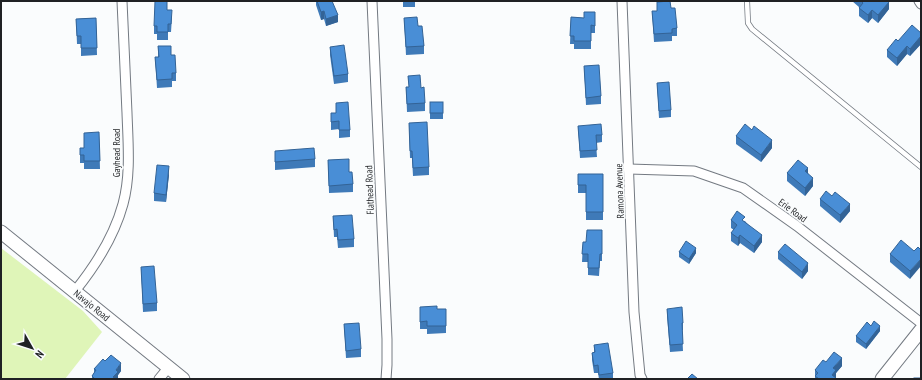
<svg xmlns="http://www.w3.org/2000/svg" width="922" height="380" viewBox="0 0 922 380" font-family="'PT Sans Narrow',sans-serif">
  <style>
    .green { fill: #dff5b8 }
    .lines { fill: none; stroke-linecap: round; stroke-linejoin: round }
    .service-casing { stroke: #747a82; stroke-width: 6 }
    .minor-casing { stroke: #747a82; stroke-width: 11 }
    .secondary-casing { stroke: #747a82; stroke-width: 15 }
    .service { stroke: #fff; stroke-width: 4.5 }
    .minor { stroke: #fff; stroke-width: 9 }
    .secondary { stroke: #fff; stroke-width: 13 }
    .wall { fill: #3f7ab8 }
    .shaded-wall { fill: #336396 }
    .building { fill: #498ed6; stroke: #336396 }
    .labels { text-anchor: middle; stroke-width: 3.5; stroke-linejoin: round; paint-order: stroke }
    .street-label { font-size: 10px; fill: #1f2124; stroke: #fafcfd }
  </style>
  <rect width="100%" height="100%" fill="#fafcfd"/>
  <path class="green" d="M1 248 83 311 102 332 65 379H1Z"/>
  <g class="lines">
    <g class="service-casing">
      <path id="service" d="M747 1 748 23 752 29 921 167"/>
    </g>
    <g class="minor-casing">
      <g id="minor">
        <path d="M372 1 387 339V365L386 379"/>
        <path d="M622 1 634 312 640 375 642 379"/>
        <path d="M919 1 921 4"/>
        <path d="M629 169 694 171 743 188 797 226 921 323"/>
        <path d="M75 291C96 265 114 237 123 204 131 175 128 143 127 113 125 76 124 38 122 1"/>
        <path d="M159 379 169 367"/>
      </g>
    </g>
    <g class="secondary-casing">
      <g id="secondary">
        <path d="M1 232 183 379"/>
        <path d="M882 379 921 330"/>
      </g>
    </g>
    <use href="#service" class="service"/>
    <use href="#minor" class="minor"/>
    <use href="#secondary" class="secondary"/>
  </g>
  <g class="wall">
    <path d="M316 1H332L338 22 326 26 324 19 321 20 316 5Z"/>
    <rect x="403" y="1" width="12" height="6"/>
    <path d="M852 1H888L889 9 878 23 872 18 868 23 859 16V7Z"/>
    <path d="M657 2 671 8 677 28V36H672V41L654 42 652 11H657Z"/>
    <path d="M167 10 172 17 171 32H168V40H157V34H154V26Z"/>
    <path d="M595 12V33H591V49H574V44H570L571 17 584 18Z"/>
    <path d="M96 18 97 55 81 56V44H77L76 19Z"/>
    <path d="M404 18 418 26 424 46V54L406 55Z"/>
    <path d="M921 33V44L910 56 907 54 897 66 887 57V50L898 41Z"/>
    <path d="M158 46 171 55 176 73V81H172V87L157 88 155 57H158Z"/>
    <path d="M330 47 348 74V82L334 84 330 55Z"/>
    <path d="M584 66 601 96V104L586 105Z"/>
    <path d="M408 76 421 88 425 103V111L407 112 406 87H409Z"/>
    <path d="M657 83 671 110V117L659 118Z"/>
    <rect x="430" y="102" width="13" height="17"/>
    <path d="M336 103 350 130V137L339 138V129L331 130V113H336Z"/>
    <path d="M409 123 429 167V175L413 176 412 158H410Z"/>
    <path d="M578 126 602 135V142L596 143 597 157 580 158Z"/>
    <path d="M99 132 100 169H84V163H80V148H84Z"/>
    <path d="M736 136 772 148 761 162 736 144Z"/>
    <path d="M275 151 315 159V167L275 170Z"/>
    <path d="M328 160 349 172 353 184V192L329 193Z"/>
    <path d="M787 173H808L813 186 805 196 787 181Z"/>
    <path d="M169 174 166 202 154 201V193Z"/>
    <path d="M578 174H603V220H586V193H578Z"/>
    <path d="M820 199 850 211 840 223 820 206Z"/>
    <path d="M333 216 354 239V247L338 248 337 237H334Z"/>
    <path d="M731 220 745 221 762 242 754 253 740 243 738 246 731 241V233L734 230 731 228Z"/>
    <path d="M602 230V261H600L599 276 588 275V262H582L583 242H586Z"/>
    <path d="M914 251 910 279 890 262V254Z"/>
    <path d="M679 252 696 253 689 264 679 257Z"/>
    <path d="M778 252 808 271 802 279 778 259Z"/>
    <path d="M141 267 157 303V311L143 312Z"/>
    <path d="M420 307 437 309H446V333L427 334V329H420Z"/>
    <path d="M667 309 683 323V330H682L683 351 670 352 667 316Z"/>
    <path d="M344 324 361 349V357L346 358Z"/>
    <path d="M871 326 880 331 866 349 856 342V336Z"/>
    <path d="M594 345 613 373V379H599L598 373H594L592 360V353L594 352Z"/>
    <path d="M105 361 121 371 118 375V379H92V376L94 373V369Z"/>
    <path d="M826 362 842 366 836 373V379H815V370Z"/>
  </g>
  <g class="shaded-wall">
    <path d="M889 2V9L878 23V15Z"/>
    <path d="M872 10V18L868 23V15Z"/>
    <path d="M324 11V19L321 20V12Z"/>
    <path d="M338 15V22L326 26V19Z"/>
    <path d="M921 36V44L910 56V49Z"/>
    <path d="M907 46V54L897 66V58Z"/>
    <path d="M772 140V148L761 162V155Z"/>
    <path d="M169 166V174L166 202V195Z"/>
    <path d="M808 168V176L805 171Z"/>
    <path d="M813 178V186L805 196V188Z"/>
    <path d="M850 204V211L840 223V215Z"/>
    <path d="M740 235V243L738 246V238Z"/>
    <path d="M762 235V242L754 253V246Z"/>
    <path d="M696 248V253L689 264V259Z"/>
    <path d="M921 259V266L910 279V271Z"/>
    <path d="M808 263V271L802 279V272Z"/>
    <path d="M880 326V331L866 349V344Z"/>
    <path d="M842 358V366L836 373V379H832L833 368Z"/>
    <path d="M121 363V371L118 375V379H113V377L116 370Z"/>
  </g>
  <g class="building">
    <path d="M155 1H167V10H172L171 24H168V32H157V26H154Z"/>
    <path d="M317 1H332L338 15 326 19 324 11 321 12Z"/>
    <path d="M670 1 671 8H675L677 28 672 29V33L654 34 652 11H657V2Z"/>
    <path d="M861 1H888L889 2 878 15 872 10 868 15 859 8 863 3Z"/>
    <path d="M584 12H595V26L591 25V41H574V36H570L571 17 584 18Z"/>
    <path d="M417 17 418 26H422L424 46 406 47 404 18Z"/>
    <path d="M96 18 97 48H81V36H77L76 19Z"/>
    <path d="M912 25 921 33V36L910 49 907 46 897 58 887 50 896 39 898 41Z"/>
    <path d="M344 45 348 74 334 76 330 47Z"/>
    <path d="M158 46H171V55H175L176 73H172V79L157 80 155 57H159Z"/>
    <path d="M599 65 601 96 586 98 584 66Z"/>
    <path d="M420 75 421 88 424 87 425 103 407 104 406 87H409L408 76Z"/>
    <path d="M669 82 671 110 659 111 657 83Z"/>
    <path d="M348 102 350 130H339V121L331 122V113H336V103Z"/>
    <rect x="430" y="102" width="13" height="11"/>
    <path d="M427 122 429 167 413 168 412 151H410L409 123Z"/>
    <path d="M601 124 602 135H596L597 150 580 151 578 126Z"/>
    <path d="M745 124 752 130 754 126 772 140 761 155 736 136Z"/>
    <path d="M99 132 100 161H84V155H80V148H84V133Z"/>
    <path d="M314 148 315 159 275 162V151Z"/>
    <path d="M349 159V172H352L353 184 329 186 328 160Z"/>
    <path d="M798 160 808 168 805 171 813 178 805 188 787 173Z"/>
    <path d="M157 165 169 166 166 195 154 193Z"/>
    <path d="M578 174H603V212H586V185H578Z"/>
    <path d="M826 191 832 196 835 192 850 204 840 215 820 199Z"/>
    <path d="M737 211 745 217 742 220 762 235 754 246 740 235 738 238 731 233 737 225 731 220Z"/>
    <path d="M352 215 354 239 338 240 337 229 334 230 333 216Z"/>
    <path d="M587 230H602V254H600L599 268H588V254H582L583 242H586Z"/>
    <path d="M901 240 914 251 918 247 921 250V259L910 271 890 254Z"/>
    <path d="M686 241 696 248 689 259 679 252Z"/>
    <path d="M785 244 808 263 802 272 778 252Z"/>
    <path d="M154 266 157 303 143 304 141 267Z"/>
    <path d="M437 306V309H446V326H427V321L420 322V307Z"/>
    <path d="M682 307 683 323H682L683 344 670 345 667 309Z"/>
    <path d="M874 321 880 326 866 344 856 336 867 322 871 326Z"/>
    <path d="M359 323 361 349 346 351 344 324Z"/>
    <path d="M608 343 613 373 599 375 598 365 594 366 592 353 595 352 594 345Z"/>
    <path d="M834 352 842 358 833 368 836 370 832 375 836 378 835 379H819L815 376 818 373 815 370 823 360 826 362Z"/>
    <path d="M111 355 121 363 116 370 118 372 113 377 116 379H95L92 376 96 370 94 369 103 359 105 361Z"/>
    <path d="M692 374 698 379H687Z"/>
    <rect x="914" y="378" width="7" height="1"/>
  </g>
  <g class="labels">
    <g class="street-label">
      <text transform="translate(116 153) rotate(-90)" y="4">Gayhead Road</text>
      <text transform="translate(369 190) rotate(-92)" y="4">Flathead Road</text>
      <text transform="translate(619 191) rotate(-92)" y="4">Ramona Avenue</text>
      <text transform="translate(793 210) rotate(36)" y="4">Erie Road</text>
      <text transform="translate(92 305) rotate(39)" y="4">Navajo Road</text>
    </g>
  </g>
  <rect width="922" height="380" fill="none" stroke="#1f2124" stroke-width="4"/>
  <g transform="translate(32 348) rotate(129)" stroke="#fafcfd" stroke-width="3" paint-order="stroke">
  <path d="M0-3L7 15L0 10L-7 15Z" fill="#1f2124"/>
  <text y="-6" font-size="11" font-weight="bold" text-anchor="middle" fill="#1f2124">N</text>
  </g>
</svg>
